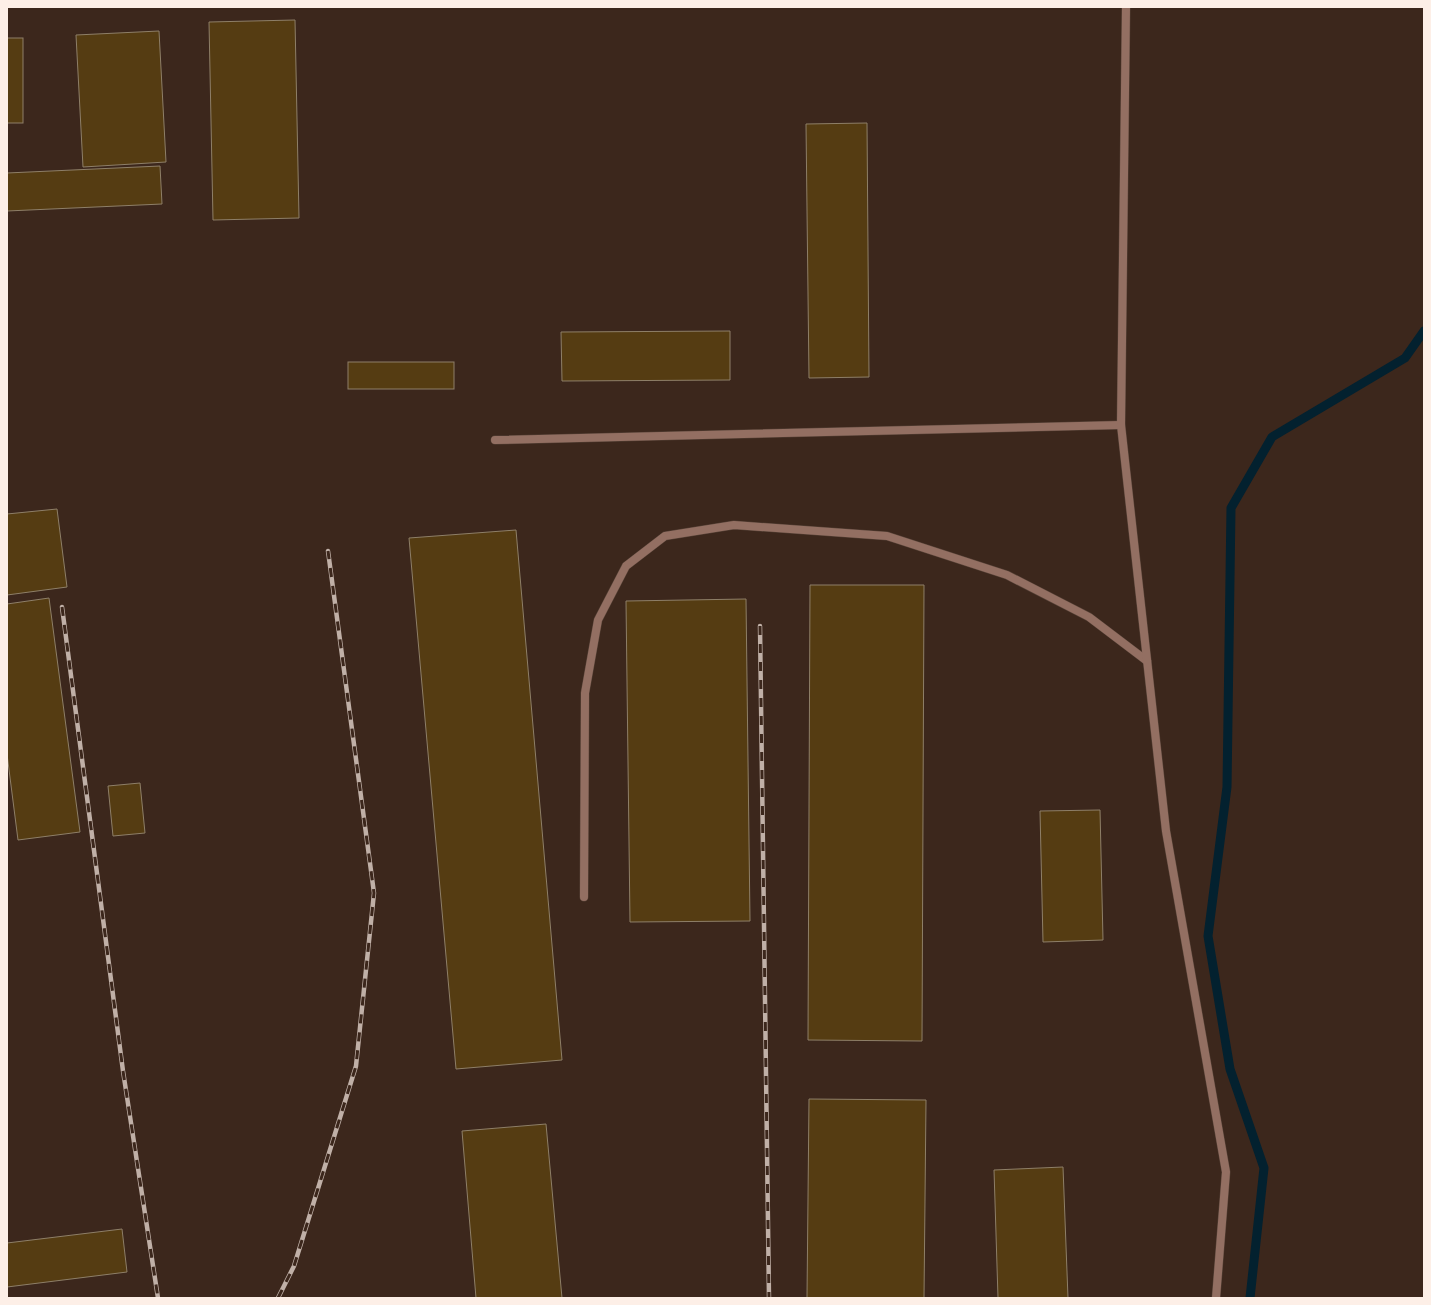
<svg xmlns="http://www.w3.org/2000/svg" width="1431" height="1305" viewBox="0 0 1431 1305" font-family="Mulish,sans-serif">
  <style>
    .lines { fill: none; stroke-linecap: round; stroke-linejoin: round }
    .stream { stroke: #03212f; stroke-width: 9 }
    .building { fill: #553c12; stroke: #8e7f68 }
    .lane-casing { stroke: #574338; stroke-width: 9 }
    .street-casing { stroke: #574338; stroke-width: 9 }
    .lane { stroke: #936f62; stroke-width: 8 }
    .street { stroke: #936f62; stroke-width: 8 }
    .rail-casing { stroke: #c0b0a7; stroke-width: 4.5 }
    .rail { stroke: #3c271c; stroke-width: 3; stroke-dasharray: 9; stroke-linecap: butt }
  </style>
  <rect width="100%" height="100%" fill="#3c271c"/>
  <g class="lines">
    <path class="stream" d="M1250 1298 1264 1168 1230 1069 1208 936 1227 787 1231 508 1272 437 1405 358 1424 331"/>
  </g>
  <g class="building">
    <path d="M295 20 299 218 213 220 209 22Z"/>
    <path d="M159 31 166 162 83 167 76 35Z"/>
    <rect x="7" y="38" width="16" height="85"/>
    <path d="M867 123 869 377 809 378 806 124Z"/>
    <path d="M160 166 162 204 7 211V173Z"/>
    <path d="M730 331V380L562 381 561 332Z"/>
    <rect x="348" y="362" width="106" height="27"/>
    <path d="M57 509 67 587 7 595V514Z"/>
    <path d="M516 530 562 1060 456 1069 409 538Z"/>
    <path d="M810 585H924L922 1041 808 1040Z"/>
    <path d="M49 598 80 832 18 840 7 754V604Z"/>
    <path d="M746 599 750 921 630 922 626 601Z"/>
    <path d="M140 783 145 833 113 836 108 786Z"/>
    <path d="M1100 810 1103 940 1043 942 1040 811Z"/>
    <path d="M809 1099 926 1100 924 1298H807Z"/>
    <path d="M546 1124 562 1298H476L462 1131Z"/>
    <path d="M1063 1167 1068 1298H998L994 1170Z"/>
    <path d="M122 1229 127 1272 7 1287V1243Z"/>
  </g>
  <g class="lines">
    <g class="lane-casing">
      <g id="lane">
        <path d="M495 440 1121 425"/>
        <path d="M584 897 585 693 598 620 626 566 665 536 734 525 887 536 1007 575 1089 617 1147 661"/>
      </g>
    </g>
    <g class="street-casing">
      <path id="street" d="M1126 7 1121 425 1166 831 1226 1172 1216 1298"/>
    </g>
    <use href="#lane" class="lane"/>
    <use href="#street" class="street"/>
    <g class="rail-casing">
      <g id="rail">
        <path d="M62 607 123 1071 158 1298"/>
        <path d="M760 626 769 1298"/>
        <path d="M278 1298 294 1266 356 1066 374 893 328 551"/>
      </g>
    </g>
    <use href="#rail" class="rail"/>
  </g>
  <rect width="1431" height="1305" fill="none" stroke="#fdefe7" stroke-width="16"/>
</svg>
